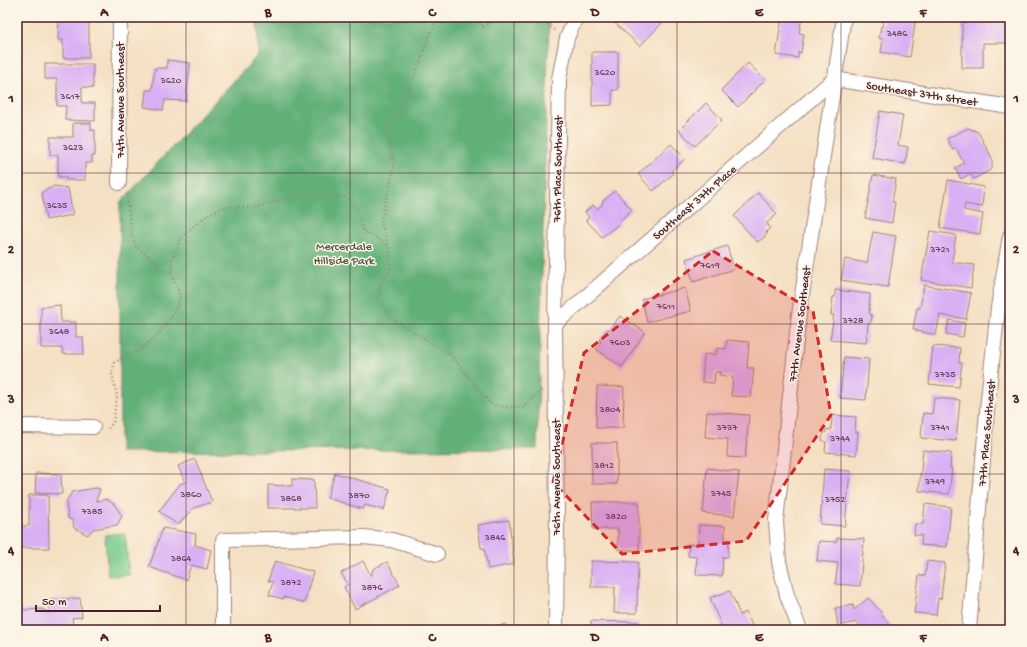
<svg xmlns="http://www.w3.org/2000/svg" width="1027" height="647" viewBox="0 0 1027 647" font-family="'Gochi Hand',sans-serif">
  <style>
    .green { fill: #79cc8e; stroke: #62765c }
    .forest { fill: #62b079; stroke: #566852 }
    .building { fill: #d9b0f4 }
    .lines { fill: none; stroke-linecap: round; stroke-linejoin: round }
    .street-casing { stroke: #9f8077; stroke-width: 16 }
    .path { stroke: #9f8077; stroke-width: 2.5; stroke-dasharray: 1 3; stroke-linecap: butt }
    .street { stroke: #fff; stroke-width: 14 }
    .marked { fill: #d62828; fill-opacity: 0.2; stroke: #d62828; stroke-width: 3; stroke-dasharray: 8 5; stroke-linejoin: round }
    .grid { fill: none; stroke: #4a1f2b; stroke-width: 1; stroke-opacity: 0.55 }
    .labels { text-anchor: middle; stroke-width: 3; stroke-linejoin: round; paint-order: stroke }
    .number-label { font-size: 10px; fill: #6e435d }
    .street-label { font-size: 12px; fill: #4a1f2b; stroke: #fcf5e5 }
    .park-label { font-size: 12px; fill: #585349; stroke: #fcf5e5 }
    .neatline { fill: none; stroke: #4a1f2b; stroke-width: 1.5 }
    .grid-label { font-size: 13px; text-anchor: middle; font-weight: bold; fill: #4a1f2b }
  </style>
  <rect width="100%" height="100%" fill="#fcf5e5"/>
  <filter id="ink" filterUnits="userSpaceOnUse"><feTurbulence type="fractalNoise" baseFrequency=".025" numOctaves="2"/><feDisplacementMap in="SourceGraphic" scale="8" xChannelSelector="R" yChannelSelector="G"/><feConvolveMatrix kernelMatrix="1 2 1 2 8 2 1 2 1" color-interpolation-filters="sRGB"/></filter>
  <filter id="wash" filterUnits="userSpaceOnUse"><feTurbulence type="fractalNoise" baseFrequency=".012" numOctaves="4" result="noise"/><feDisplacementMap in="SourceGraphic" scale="16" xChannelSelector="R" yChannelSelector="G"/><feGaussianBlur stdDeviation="0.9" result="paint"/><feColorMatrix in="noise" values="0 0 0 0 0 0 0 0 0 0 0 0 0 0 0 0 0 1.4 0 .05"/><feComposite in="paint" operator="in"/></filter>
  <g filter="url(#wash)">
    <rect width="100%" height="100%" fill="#f4e0c3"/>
    <path class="green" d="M125 533 129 575 108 576 105 535Z"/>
    <path class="forest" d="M257 17H549L537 449 120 452V203L258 55Z"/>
    <g id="blocks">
      <g class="building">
        <path d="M59 17H89V58H63V40H58Z"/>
        <path d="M608 17H668L640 46Z"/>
        <path d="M782 17H802L799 33 804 34 801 53 798 52V58L776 55Z"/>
        <path d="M884 17H916L910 57 881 52 883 39 879 38 881 26H883Z"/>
        <path d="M962 22 1010 23V43H983V68H962Z"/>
        <path d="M592 52H618V90H612V105L592 106Z"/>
        <path d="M167 60 190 63 186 101 165 100 163 110 144 107 146 90H152L155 68H167Z"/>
        <path d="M748 63 765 80 738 107 721 90Z"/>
        <path d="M45 64H93V88L82 87V103H95V121L65 120 66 106H57V79H45Z"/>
        <path d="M706 103 722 120 695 146 679 130Z"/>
        <path d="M880 111 903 115 898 145 908 147 905 164 872 158Z"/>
        <path d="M73 123H91V130H95V156H92V163H85V180H66V177H58V155H50V137H73Z"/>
        <path d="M968 128 978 132 992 158V169L974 179 970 174 961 179 955 168 964 163 956 149 953 150 947 139Z"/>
        <path d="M671 144 685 159 671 171 673 174 653 191 638 174Z"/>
        <path d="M873 175 896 179 892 202H895L892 223 865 218Z"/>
        <path d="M948 180 984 187 982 207 965 204 964 210 983 214 980 234 940 228Z"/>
        <path d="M54 186 68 188 73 215 46 220 42 192Z"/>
        <path d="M615 191 632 210 619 221 620 223 602 237 586 220 589 217 585 212 593 205 597 209 603 204 602 202Z"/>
        <path d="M758 193 777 214 767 223 770 228 766 232 768 233 764 236 765 237 757 242 734 216Z"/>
        <path d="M930 231 956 235 952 262 974 265 971 288 921 280Z"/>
        <path d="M873 232 896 236 888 287 841 280 845 259 867 263Z"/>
        <path d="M727 246 734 269 693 282 686 259Z"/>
        <path d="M924 285 971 293 966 319 940 315 936 335 916 331V329H913L917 308H920Z"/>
        <path d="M685 288 691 311 647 322 642 299Z"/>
        <path d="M835 290 870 294 869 313 872 316 871 322 868 324 866 343 830 340 834 315H831L833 297H835Z"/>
        <path d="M60 305 61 322H76V337H83L84 354H63L62 348H41V307Z"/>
        <path d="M620 316 645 332 622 367 596 349 601 342 599 340 607 329 609 330Z"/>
        <path d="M949 320 965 323 963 337 946 334Z"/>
        <path d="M727 340 749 342 747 368H754L751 397 731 396 733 377 719 375 720 372H715L714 383 702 382 704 354 716 355 717 348 726 349Z"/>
        <path d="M933 346 960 348 959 363H962L959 387 929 384Z"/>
        <path d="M844 357 869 359 866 400 840 398Z"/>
        <path d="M597 386 624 387 623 428H596Z"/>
        <path d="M934 398 960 400 956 441 921 438 923 413 932 414Z"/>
        <path d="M707 412 749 415 745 458 727 457 728 439 705 437Z"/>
        <path d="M832 415 856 417 855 432H858L856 455 825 452 826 442 822 440 823 434 826 432V429L831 430Z"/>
        <rect x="592" y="443" width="25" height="41"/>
        <path d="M923 450 951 453 950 468H952L949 494 919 491Z"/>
        <path d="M195 459 212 502 193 508 178 525 159 511 180 484 185 482 178 466Z"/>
        <path d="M707 468 739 472 734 516 703 513Z"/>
        <path d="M824 469 850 471 845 526 820 524Z"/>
        <path d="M36 473 61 474 62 494 35 493Z"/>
        <path d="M335 473 390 489 384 510 365 505 363 509 327 498Z"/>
        <path d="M292 479 314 480 315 508H268V485L292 486Z"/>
        <path d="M96 488 100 489 96 500 98 501 106 499 114 504 122 516 117 525 93 529 88 535 74 528 73 521 68 518 66 502 72 492Z"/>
        <path d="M17 495H21V526H29V495H48L49 548H17Z"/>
        <path d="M592 502H639V550H618V529H593Z"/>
        <path d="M925 504 951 507 947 547 921 545 922 535H914L915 524H923Z"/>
        <path d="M509 520 514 564 488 569 484 548H481L478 525Z"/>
        <path d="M699 525 725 526V540H729L728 557H723L722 576 696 575 697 557 688 556 689 544 698 545Z"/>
        <path d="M163 528 196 534 195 545 211 550 207 569 191 565 186 580 149 567Z"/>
        <path d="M837 538 864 539 860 586 835 584 838 563 817 561 819 541 836 542Z"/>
        <path d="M275 561 313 572 304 603 284 597 283 599 269 595 273 582 268 581Z"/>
        <path d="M363 561 371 576 373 569 387 562 400 585 355 609 344 587 348 584 341 573Z"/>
        <path d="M591 561 638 562 637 613H614L615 587H591Z"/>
        <path d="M927 561 945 563 941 599 938 598 936 615 914 613 919 575 925 576Z"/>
        <path d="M1009 580H1010V592H1008Z"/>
        <path d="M730 591 740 615 746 612 754 630H723L710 598Z"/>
        <path d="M80 598 82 617 72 618 74 630H17V607H20L24 610 42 609 49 613V604L50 600Z"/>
        <path d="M868 598 882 613 881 614 893 629 892 630H864L857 622 838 626 835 608 853 605 854 610Z"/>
        <path d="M591 621 639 622V630H591Z"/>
        <path d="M505 624 508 630H488Z"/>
      </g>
    </g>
  </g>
  <g filter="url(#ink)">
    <use href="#blocks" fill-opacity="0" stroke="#9f8077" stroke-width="1"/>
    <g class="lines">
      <g class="street-casing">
        <g id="street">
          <path d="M119 183 120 17"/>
          <path d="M555 324 834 79 1010 107"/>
          <path d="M17 426 93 427"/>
          <path d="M223 630V540L364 537 392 540 437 554"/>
          <path d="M556 630 557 529 555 324 559 79 567 38 576 17"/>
          <path d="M800 630 787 595 779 562 776 521 799 315 844 17"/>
          <path d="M969 630 988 399 998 308 1010 236"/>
        </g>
      </g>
      <g class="path">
        <path d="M438 17 427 41 420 64 395 118 389 129 390 147 394 162 392 176 381 221 390 252V271L381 283 378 301 392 319 450 354 483 395 492 405 506 407H523L541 391"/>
        <path d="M475 17 483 26 498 20 503 17"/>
        <path d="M544 17 550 27 555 30"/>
        <path d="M127 194 131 232 135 245 144 253 154 260 161 268 172 274"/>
        <path d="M108 428 113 423 117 396 112 374 114 363 126 355 138 351 153 339 159 334 168 322 177 306 180 296 172 274V258L182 236 207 215 224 207H257L307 193 334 198 343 196 355 203 363 231 388 245"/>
      </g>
      <use href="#street" class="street"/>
    </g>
  </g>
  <path class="marked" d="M713 251 813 311 831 415 746 541 622 554 553 482 584 353Z"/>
  <path class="grid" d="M186 17V630M350 17V630M514 17V630M677 17V630M841 17V630M17 173H1010M17 324H1010M17 474H1010"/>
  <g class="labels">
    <g class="number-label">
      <text x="897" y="36">3486</text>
      <text x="605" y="75">3620</text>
      <text x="171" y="83">3620</text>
      <text x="70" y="99">3617</text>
      <text x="73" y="150">3623</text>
      <text x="57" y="208">3635</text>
      <text x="940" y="252">3721</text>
      <text x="710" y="268">7619</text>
      <text x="666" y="309">7611</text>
      <text x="853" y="323">3728</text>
      <text x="59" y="334">3648</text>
      <text x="620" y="345">7603</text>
      <text x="945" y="377">3735</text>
      <text x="610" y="412">3804</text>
      <text x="727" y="430">3737</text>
      <text x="940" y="430">3741</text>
      <text x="840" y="441">3744</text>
      <text x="604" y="468">3812</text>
      <text x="935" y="484">3749</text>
      <text x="721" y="496">3745</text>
      <text x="191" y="497">3860</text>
      <text x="359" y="498">3870</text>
      <text x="291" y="501">3868</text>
      <text x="835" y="502">3752</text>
      <text x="92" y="514">7385</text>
      <text x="616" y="519">3820</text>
      <text x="495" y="540">3846</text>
      <text x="181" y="561">3864</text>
      <text x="291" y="585">3872</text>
      <text x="372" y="590">3876</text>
    </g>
    <g class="street-label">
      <text transform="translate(922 93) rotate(9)" y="4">Southeast 37th Street</text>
      <text transform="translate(120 100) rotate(-90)" y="4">74th Avenue Southeast</text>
      <text transform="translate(557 169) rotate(-89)" y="4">76th Place Southeast</text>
      <text transform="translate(694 202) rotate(-41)" y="4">Southeast 37th Place</text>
      <text transform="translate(799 324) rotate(-83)" y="4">77th Avenue Southeast</text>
      <text transform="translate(986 433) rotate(-85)" y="4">77th Place Southeast</text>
      <text transform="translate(556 477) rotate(-90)" y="4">76th Avenue Southeast</text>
    </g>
    <g class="park-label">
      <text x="344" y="250">Mercerdale<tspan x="344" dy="14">Hillside Park</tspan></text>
    </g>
  </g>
  <rect width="1027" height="647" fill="none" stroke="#fcf5e5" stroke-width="44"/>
  <path d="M36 605v6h124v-6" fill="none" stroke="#4a1f2b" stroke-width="2"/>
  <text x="42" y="605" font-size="12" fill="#4a1f2b" stroke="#fcf5e5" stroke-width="3" paint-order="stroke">50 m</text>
  <rect x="22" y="22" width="983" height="603" class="neatline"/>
  <g class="grid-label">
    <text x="104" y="16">A</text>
    <text x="268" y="16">B</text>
    <text x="432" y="16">C</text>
    <text x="595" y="16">D</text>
    <text x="759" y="16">E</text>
    <text x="923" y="16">F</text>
    <text x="11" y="102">1</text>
    <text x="1016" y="102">1</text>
    <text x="11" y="253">2</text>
    <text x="1016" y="253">2</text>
    <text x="11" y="403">3</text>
    <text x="1016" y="403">3</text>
    <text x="11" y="554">4</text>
    <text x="1016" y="554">4</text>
    <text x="104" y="641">A</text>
    <text x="268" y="641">B</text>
    <text x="432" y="641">C</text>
    <text x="595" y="641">D</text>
    <text x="759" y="641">E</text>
    <text x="923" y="641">F</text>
  </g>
</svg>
